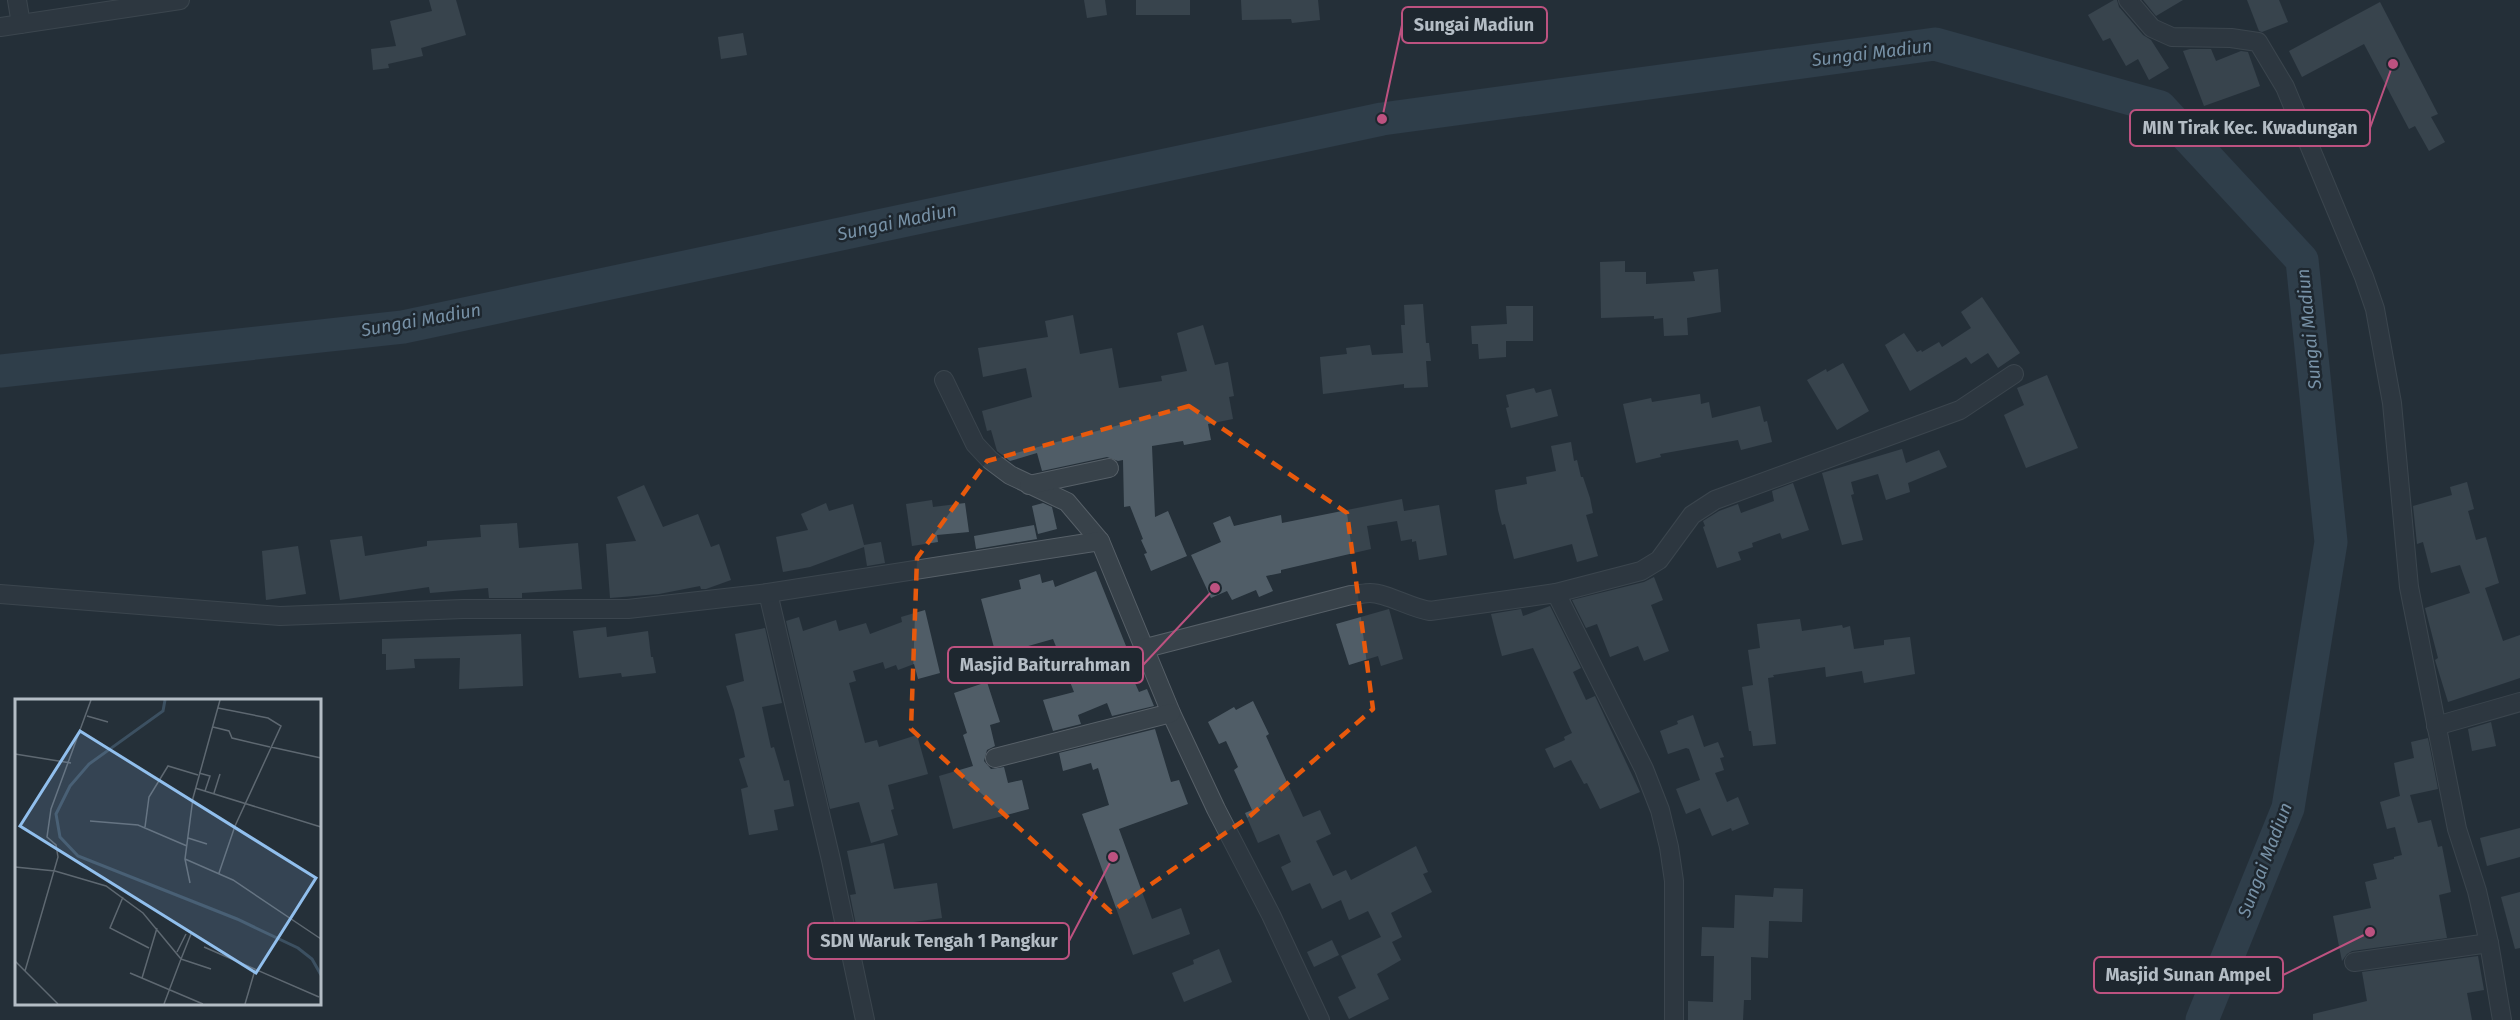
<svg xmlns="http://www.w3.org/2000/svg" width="2520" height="1020" viewBox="0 0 2520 1020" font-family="'Fira Sans',sans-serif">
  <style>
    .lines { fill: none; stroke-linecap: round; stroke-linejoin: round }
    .river { stroke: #3c5061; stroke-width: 33 }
    .building { fill: #505d67 }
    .minor-casing { stroke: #576068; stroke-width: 20 }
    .minor { stroke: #38424a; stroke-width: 18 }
    .marked { fill: none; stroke: #e8590c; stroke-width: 4.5; stroke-dasharray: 12 8; stroke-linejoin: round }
    .labels { text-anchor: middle; stroke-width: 5; stroke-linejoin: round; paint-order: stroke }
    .water-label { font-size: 18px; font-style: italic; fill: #7791a6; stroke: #1e272f }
    .inset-river { fill: none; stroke: #3c5061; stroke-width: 3 }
    .inset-road { fill: none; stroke: #5e6871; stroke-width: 1.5 }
    .view { fill: #91bfed; fill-opacity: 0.15; stroke: #91bfed; stroke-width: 3 }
    .inset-edge { fill: none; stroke: #b4bdc5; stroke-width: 3 }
    .leader { fill: none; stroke: #bd5280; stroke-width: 2 }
    .callout-dot { fill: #bd5280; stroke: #1e272f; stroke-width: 2 }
    .callout { fill: #1e272f; stroke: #bd5280; stroke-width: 2 }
    .callout-label { font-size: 18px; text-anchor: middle; font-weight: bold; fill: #b4bdc5 }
  </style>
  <rect width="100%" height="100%" fill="#253039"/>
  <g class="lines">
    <path class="river" d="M0 371 403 327 1382 119 1935 44 2160 107 2302 260 2331 542 2288 808 2202 1020"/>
  </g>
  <g class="building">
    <path d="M429 0H456L466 35 421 48 423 56 388 64 389 68 373 70 371 49 396 46 390 21 432 11Z"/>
    <path d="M1084 0H1105L1107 15 1087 18Z"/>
    <rect x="1136" y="0" width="54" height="15"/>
    <path d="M1241 0H1318L1320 20 1292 23 1291 19 1242 20Z"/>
    <path d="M2114 0H2117L2119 7 2143 35 2151 40 2169 68 2149 80 2138 59 2126 66 2110 38 2103 41 2088 15Z"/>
    <path d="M2143 0H2183L2156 16Z"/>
    <path d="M2247 0H2279L2288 22 2262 32 2259 31Z"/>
    <path d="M2380 2 2438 114 2431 117 2445 142 2429 151 2415 126 2409 129 2364 44 2302 77 2289 51Z"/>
    <path d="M743 33 747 55 721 59 718 37Z"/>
    <path d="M2190 49H2211L2216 61 2241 51 2248 52 2260 86 2204 106 2183 51Z"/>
    <path d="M1625 261V272H1646V284L1695 281 1693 272 1718 269 1721 312 1687 318 1688 335 1664 336 1663 318 1654 319V316L1601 318 1600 262Z"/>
    <path d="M1982 297 2020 353 1998 368 1988 353 1971 364 1966 357 1910 391 1885 345 1904 333 1917 352 1921 350 1922 352 1939 342 1942 347 1971 328 1961 312Z"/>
    <path d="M1423 304 1426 343H1429L1431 361H1426L1428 387 1404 388V384L1323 394 1320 357 1347 354 1346 348 1370 345 1372 355 1403 353 1401 325H1405L1404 305Z"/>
    <path d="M1506 306H1533V341H1506V357L1479 359 1478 344H1472L1471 326 1507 324Z"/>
    <path d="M1073 315 1080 354 1112 348 1119 388 1162 381 1161 376 1187 371 1177 333 1203 325 1215 365 1228 362 1234 396 1229 397 1233 419 1208 424 1211 440 1184 445 1183 441 1152 446 1155 517 1168 511 1187 556 1151 571 1144 554 1147 553 1141 540 1143 539 1130 506 1124 507 1123 460 1118 461 1107 457 1042 471 1037 453 1010 461 997 451 991 430 987 431 982 411 1032 397 1026 368 983 377 978 348 1048 337 1045 321Z"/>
    <path d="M1843 363 1869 411 1837 430 1807 380 1826 369 1827 372Z"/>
    <path d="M2047 375 2078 448 2026 468 2004 415 2024 405 2017 388Z"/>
    <path d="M1534 388 1536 393 1551 389 1558 416 1511 428 1506 408 1509 407 1506 395Z"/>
    <path d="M1700 394 1701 404 1709 402 1712 418 1760 406 1764 422 1767 421 1772 442 1741 450 1738 440 1660 454 1661 457 1636 463 1623 404 1651 398 1652 402Z"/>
    <path d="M1571 442 1574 461 1577 460 1581 477H1583L1590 498 1593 513 1586 515 1598 556 1577 562 1572 544 1514 559 1505 524 1502 525 1498 510 1495 490 1527 484 1526 477 1556 471 1551 446Z"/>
    <path d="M1902 449 1906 463 1939 450 1947 467 1908 483 1910 492 1886 500 1878 474 1851 482 1854 494 1851 495 1863 540 1842 545 1822 473Z"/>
    <path d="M2467 482 2474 509 2468 511 2476 540 2486 537 2499 583 2485 588 2503 641 2520 635V678L2448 702 2435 660 2438 658 2425 608 2470 593 2460 565 2431 573 2423 542 2417 544 2413 506 2452 495 2450 487Z"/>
    <path d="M1793 483 1809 530 1782 539 1780 533 1752 543 1753 547 1738 552 1741 560 1717 568 1703 527 1705 526 1703 521 1719 511 1738 504 1741 513 1774 501 1772 491Z"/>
    <path d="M644 485 663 527 698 514 711 547 719 544 731 580 706 589H701L700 586 659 594 610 598 606 544 636 541 617 497Z"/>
    <path d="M1402 499 1404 511 1439 505 1447 555 1419 560 1416 541 1412 542V539L1401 541 1397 521 1367 526 1371 549 1281 570V573L1266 576 1273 591 1259 597 1256 590 1232 600 1227 591 1211 598 1191 555 1221 542 1213 523 1230 516 1234 526 1281 515 1282 523Z"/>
    <path d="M932 500 933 507 965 503 969 532 937 535 938 542 912 546 906 504Z"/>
    <path d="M826 503 829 511 853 504 864 545 881 542 885 563 867 566 864 547 810 567 783 572 776 537 808 530 801 514Z"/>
    <path d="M1043 503 1052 507 1057 529 1038 534 1032 506Z"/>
    <path d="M517 523 519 548 578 543 582 589 522 593V598H489L488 588 430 593 429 587 340 600 330 540 362 536 365 556 427 546V541L481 537 480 525Z"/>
    <path d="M1034 525 1037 539 976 549 974 536Z"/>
    <path d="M298 546 306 594 266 600 262 551Z"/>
    <path d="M1096 571 1128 651 1122 654 1139 692 1147 689 1154 706 1112 716 1107 703 1078 715 1081 724 1053 731 1043 700 1074 692 1053 639 996 655 981 599 1021 589 1019 580 1040 574 1042 583 1053 580 1055 587Z"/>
    <path d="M1654 577 1663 600 1651 605 1669 651 1644 661 1638 646 1610 657 1597 624 1586 628 1572 600 1644 582Z"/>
    <path d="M1550 606 1581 668 1573 672 1586 700 1595 696 1640 792 1600 809 1587 783 1584 784 1571 760 1554 768 1545 749 1565 740 1564 737 1572 733 1533 648 1502 656 1496 634 1491 614 1521 609 1523 616Z"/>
    <path d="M1389 609 1403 659 1381 666 1378 656 1349 665 1336 624Z"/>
    <path d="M925 610 940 673 918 679 914 664 898 670 896 665 885 669 883 662 853 671 856 681 849 683 865 743 877 740 879 747 917 735 928 774 888 785 894 809 891 810 898 835 871 843 859 802 830 809 786 621 799 617 803 631 836 620 839 631 866 623 870 634 902 622 901 617Z"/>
    <path d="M1800 619 1802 631 1842 625 1843 628 1850 626 1854 649 1884 645V640L1910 637 1915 674 1864 683 1862 671 1826 677 1825 667 1773 675 1774 677 1768 678 1776 744 1753 746 1751 731H1749L1742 687 1753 685 1748 650 1760 648 1757 624Z"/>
    <path d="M606 627 607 637 648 631 651 657H653L656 673 622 677 621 673 579 678 573 631Z"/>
    <path d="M765 628 782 703 762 707 771 748 774 747 784 781 789 780 794 806 774 810 778 830 749 835 741 789 748 787 739 759 745 757 734 710 726 686 744 681 735 634Z"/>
    <path d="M521 634 523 686 459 689 460 658 414 659 415 668 386 670V654H382V639Z"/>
    <path d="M987 682 1000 722 990 725 995 746 987 750 984 761 991 769 1004 767 1008 783 1022 780 1029 809 953 829 939 776 973 766 963 735 967 733 954 693Z"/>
    <path d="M1253 701 1269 734 1266 736 1303 817 1320 810 1331 834 1316 841 1333 876 1346 870 1351 880 1416 846 1428 872 1423 874 1432 892 1391 913 1402 937 1392 942 1401 960 1377 974 1389 999 1349 1019 1338 997 1356 988 1341 956 1381 937 1368 911 1349 920 1341 900 1322 909 1310 883 1292 891 1281 867 1291 862 1279 834 1258 843 1245 813 1252 810 1234 770 1238 767 1226 741 1219 744 1208 722 1234 707 1236 710Z"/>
    <path d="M1693 715 1704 747 1718 742 1724 757 1720 758 1724 770 1715 773 1727 802 1738 797 1749 824 1732 831 1731 828 1712 836 1700 808 1686 814 1676 789 1700 780 1689 749 1686 748 1668 754 1660 731 1678 724 1677 721Z"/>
    <path d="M2491 722 2496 746 2472 751 2468 729Z"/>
    <path d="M1155 729 1171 782 1179 780 1188 804 1119 829 1152 919 1181 908 1190 934 1133 955 1082 814 1109 805 1098 768 1093 770 1091 763 1063 771 1059 753Z"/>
    <path d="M2428 738 2438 789 2410 795 2418 823 2431 820 2438 847 2442 846 2451 892 2439 895 2447 938 2352 951 2347 954 2342 961 2333 916 2371 908 2365 882 2377 879 2373 864 2394 859V857L2402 855 2395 827 2387 829 2380 802 2400 796 2394 763 2414 758 2411 742Z"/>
    <path d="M2520 828V857L2487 866 2480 838Z"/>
    <path d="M884 843 894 889 937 883 942 918 857 930 850 895 856 894 847 851Z"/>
    <path d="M1774 888 1803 889 1802 922 1769 921 1768 958 1751 957V1000H1744L1743 1020H1688V1001L1713 1002 1714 956H1701L1702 927 1734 928 1735 895 1773 897Z"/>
    <path d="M2520 892V948L2515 949 2501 897Z"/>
    <path d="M1332 940 1339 955 1314 967 1307 952Z"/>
    <path d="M1219 949 1232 982 1184 1002 1172 973 1194 964 1193 960Z"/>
    <path d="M2478 956 2484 990 2467 993 2472 1020H2313V1014L2367 1001 2362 972Z"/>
  </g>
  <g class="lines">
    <g class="minor-casing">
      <g id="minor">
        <path d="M17 0 21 24"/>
        <path d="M2128 0 2152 28 2172 37 2231 38 2258 42 2285 87 2364 277 2375 309 2392 403 2409 587 2457 829 2477 891 2489 943 2502 1020"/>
        <path d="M0 27 180 0"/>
        <path d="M944 380 975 444 990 460 1010 475 1067 502 1100 541"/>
        <path d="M1029 485 1109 468"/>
        <path d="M768 593 831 860 865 1020"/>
        <path d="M1556 593 1644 769 1660 810 1669 847 1674 881V1020"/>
        <path d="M0 594 280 616 463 609H628L768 593 1100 541 1171 713 1216 809 1271 915 1320 1020"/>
        <path d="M1146 648 1351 595C1357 595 1364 593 1370 593 1387 593 1410 608 1430 611L1556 593 1641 571 1659 560 1692 515 1715 500 1960 410 2014 374"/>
        <path d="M2436 726 2520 702"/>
        <path d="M995 758 1171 713"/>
        <path d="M2354 962 2489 943"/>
      </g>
    </g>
    <use href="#minor" class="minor"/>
  </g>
  <path d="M0 0H2520V1020H0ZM1189 406 1347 513 1373 709 1250 816 1111 912 911 729 917 558 987 461Z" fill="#253039" fill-opacity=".55" fill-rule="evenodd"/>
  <path class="marked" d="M1189 406 1347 513 1373 709 1250 816 1111 912 911 729 917 558 987 461Z"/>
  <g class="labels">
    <g class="water-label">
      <text transform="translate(1872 53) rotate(-7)" y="6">Sungai Madiun</text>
      <text transform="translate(897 222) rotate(-12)" y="6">Sungai Madiun</text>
      <text transform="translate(421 320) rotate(-10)" y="6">Sungai Madiun</text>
      <text transform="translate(2309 329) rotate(-96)" y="6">Sungai Madiun</text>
      <text transform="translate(2265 860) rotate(-69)" y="6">Sungai Madiun</text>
    </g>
  </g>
  <g transform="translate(15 699)">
    <rect width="306" height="306" fill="#253039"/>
    <path class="inset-river" d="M150 1 148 12 74 65 55 87 41 115 45 138 63 157 222 220 283 249 297 260 306 276"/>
    <path class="inset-road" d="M205 1 178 99 170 160 218 181 306 240M203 9 253 19 266 27 220 127 204 174M72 17 93 23M198 28 214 32 217 39 255 48M256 48 306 59M0 55 56 64M184 74 195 77 190 92M180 89 306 128M199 94 205 75M75 122 123 126 172 147M130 128 134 98 153 67 183 76M173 139 192 145M170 160 175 184M0 168 40 172 91 187 128 214 166 260 149 305M108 198 95 229 134 249M176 235 166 260 196 270M189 248 304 298M162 253 171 235M0 262 43 305M10 272 43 158 41 146 32 138 36 110 76 1M115 274 188 305M127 279 142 229M230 305 240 271"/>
    <path class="view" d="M65 32 301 179 241 274 5 127Z"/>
    <rect width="306" height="306" class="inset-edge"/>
  </g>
  <path class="leader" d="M1382 119L1402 25M2393 64L2370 128M1215 588L1143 665M1113 857L1069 941M2370 932L2283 975"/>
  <g class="callout-dot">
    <circle cx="1382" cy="119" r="6"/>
    <circle cx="2393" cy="64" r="6"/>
    <circle cx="1215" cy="588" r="6"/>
    <circle cx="1113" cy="857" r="6"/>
    <circle cx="2370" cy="932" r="6"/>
  </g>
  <g class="callout">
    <rect x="1402" y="7" width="145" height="36" rx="6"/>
    <rect x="2130" y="110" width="240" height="36" rx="6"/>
    <rect x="948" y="647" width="195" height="36" rx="6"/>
    <rect x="808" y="923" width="261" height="36" rx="6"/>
    <rect x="2094" y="957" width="189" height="36" rx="6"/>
  </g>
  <g class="callout-label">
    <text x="1474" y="31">Sungai Madiun</text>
    <text x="2250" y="134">MIN Tirak Kec. Kwadungan</text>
    <text x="1045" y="671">Masjid Baiturrahman</text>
    <text x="939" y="947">SDN Waruk Tengah 1 Pangkur</text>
    <text x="2188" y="981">Masjid Sunan Ampel</text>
  </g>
</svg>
